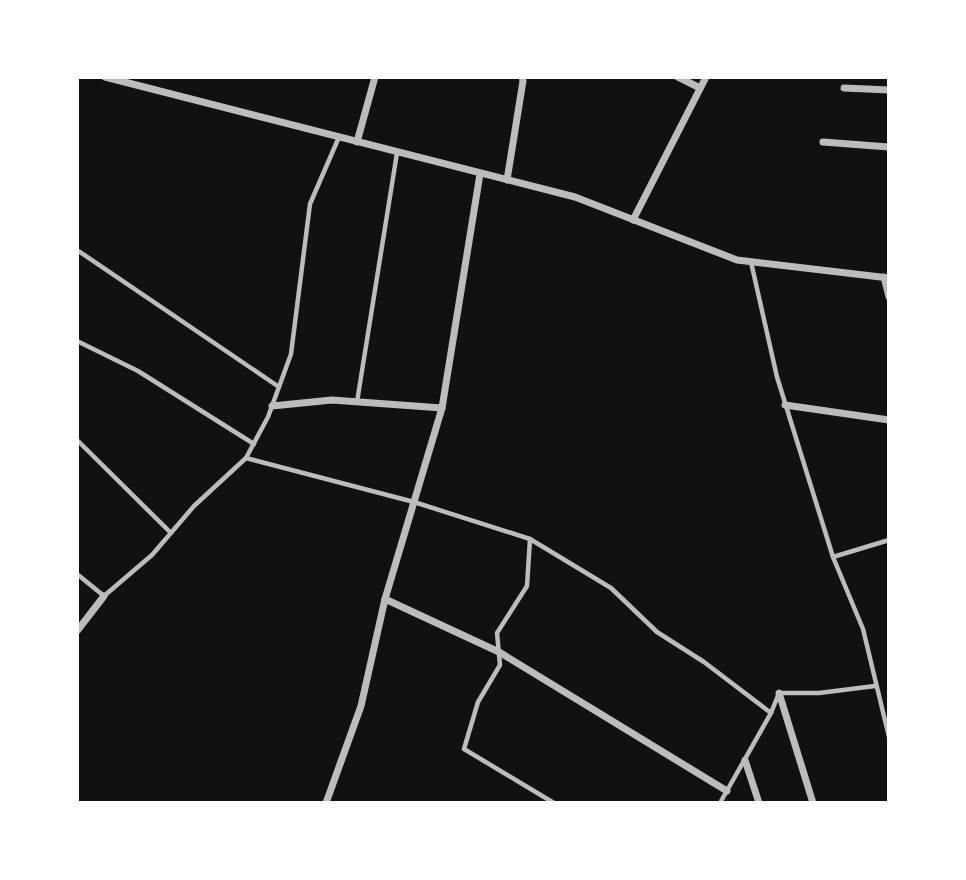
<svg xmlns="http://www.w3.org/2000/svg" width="966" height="880" viewBox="0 0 966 880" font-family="'Noto Sans',sans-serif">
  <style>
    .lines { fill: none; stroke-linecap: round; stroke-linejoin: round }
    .service { stroke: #bcbcbc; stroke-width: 4.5 }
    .minor { stroke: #bcbcbc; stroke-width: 7 }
  </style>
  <rect width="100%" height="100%" fill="#111"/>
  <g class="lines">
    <g class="service">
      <path d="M77 250 279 387"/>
      <path d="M751 262 777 377 833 557 863 629 889 737"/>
      <path d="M77 341 138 371 254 444"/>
      <path d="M357 402 397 153"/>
      <path d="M77 440 171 533"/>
      <path d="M246 458 414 502 530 539 611 588 657 632 704 662 771 713"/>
      <path d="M530 539 527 586 497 633 500 665 478 702 464 749 554 803"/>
      <path d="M833 557 889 540"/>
      <path d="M77 574 104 596 152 555 194 506 246 458 268 417 291 354 310 204 339 137"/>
      <path d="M720 803 771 713 779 693H819L875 686"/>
    </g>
    <g class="minor">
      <path d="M105 77 575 197 737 260 889 278"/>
      <path d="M678 77 700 88"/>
      <path d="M844 88 889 90"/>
      <path d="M357 142 375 77"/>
      <path d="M823 142 889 147"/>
      <path d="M507 180 523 81 522 77"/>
      <path d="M633 220 706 77"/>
      <path d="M884 277 889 297"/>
      <path d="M785 405 889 420"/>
      <path d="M272 406 332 400 442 408"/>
      <path d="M385 599 499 652 727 791"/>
      <path d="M77 631 104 596"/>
      <path d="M779 693 813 803"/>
      <path d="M745 760 759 803"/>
      <path d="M326 803 361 706 385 599 442 408 480 174"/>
    </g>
  </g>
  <rect width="966" height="880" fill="none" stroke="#ffffff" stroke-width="158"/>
</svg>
